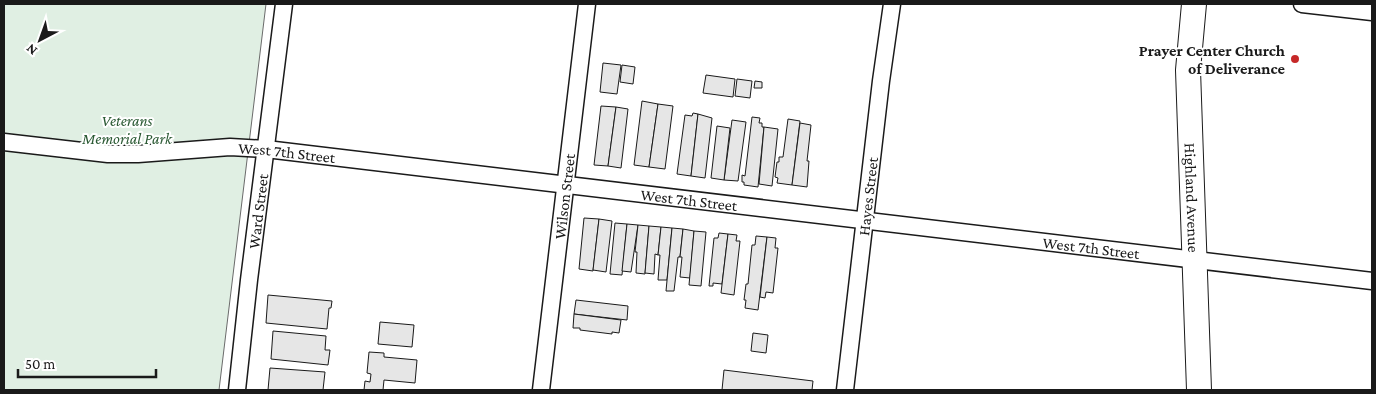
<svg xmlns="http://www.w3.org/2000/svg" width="1376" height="394" viewBox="0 0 1376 394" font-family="'Crimson Pro',serif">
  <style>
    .green { fill: #e0efe3; stroke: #6a6a6a }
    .building { fill: #e6e6e6; stroke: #1a1a1a }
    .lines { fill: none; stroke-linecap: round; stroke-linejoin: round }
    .street-casing { stroke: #1a1a1a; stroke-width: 19 }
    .secondary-casing { stroke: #1a1a1a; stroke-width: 26 }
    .street { stroke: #fff; stroke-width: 16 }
    .secondary { stroke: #fff; stroke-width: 24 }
    .poi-dot { fill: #c62828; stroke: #fff; stroke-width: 2 }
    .labels { text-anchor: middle; stroke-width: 4; stroke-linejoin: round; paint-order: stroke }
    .poi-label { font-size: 16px; font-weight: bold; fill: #1a1a1a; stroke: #fff; text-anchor: end }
    .park-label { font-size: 16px; font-style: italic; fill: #2b5a34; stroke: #fff }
    .street-label { font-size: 16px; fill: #1a1a1a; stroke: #fff }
  </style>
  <rect width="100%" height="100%" fill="#fff"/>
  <path class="green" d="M4 4H266L219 390H4Z"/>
  <g class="building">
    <path d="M603 63 621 65 617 94 600 92Z"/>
    <path d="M622 65 635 67 633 84 620 82Z"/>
    <path d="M706 75 735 79 733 97 703 93Z"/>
    <path d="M737 79 752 81 750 98 735 96Z"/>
    <path d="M755 81 762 82V88H754Z"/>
    <path d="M642 101 658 104 649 167 634 165Z"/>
    <path d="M658 104 673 106 665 169 649 167Z"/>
    <path d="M601 106 616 107 608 166 594 165Z"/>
    <path d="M616 107 628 109 621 168 608 166Z"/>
    <path d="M693 113 698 114 691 176 677 174 685 115 692 116Z"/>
    <path d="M698 114 712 118 705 178 691 176Z"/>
    <path d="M752 117 760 118 759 123H762V127H764L758 187 744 185V182H742V175L745 176Z"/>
    <path d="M788 119 800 121 792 185 777 183 778 178 775 177 777 162H779V157H783Z"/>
    <path d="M732 120 746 122 738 181 724 180Z"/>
    <path d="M800 123 811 125 807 161H809L807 187 792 185Z"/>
    <path d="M717 126 730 128 724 180 711 178Z"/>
    <path d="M764 127 778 129 772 186 759 184Z"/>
    <path d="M584 218 599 219 593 271 579 269Z"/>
    <path d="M599 219 612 221 606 272 593 270Z"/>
    <path d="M615 223 627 224 622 275 610 274Z"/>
    <path d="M627 224 638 225 631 272 622 271Z"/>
    <path d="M638 225 649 226 645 274 636 273 637 252H635Z"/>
    <path d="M649 226 661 227 658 255 655 254 654 274 645 273Z"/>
    <path d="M661 227 672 228 667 280H658L660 255H658Z"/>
    <path d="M672 228 683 229 680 257H678L674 291H666Z"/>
    <path d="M683 229 694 231 690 278 680 277 682 257H680Z"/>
    <path d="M694 231 706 232 701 286 689 285Z"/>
    <path d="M719 233 728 234 722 284 713 283V286H709L714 238H718Z"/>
    <path d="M728 234 737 235 736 241H740L734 295 721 293Z"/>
    <path d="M756 236 767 237 758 310 745 308 746 300H744L746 284H748L752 245H755Z"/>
    <path d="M767 237 776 238 775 248H778L773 293 766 292 765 298 760 297Z"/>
    <path d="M268 295 332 301 331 308H329L327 329 266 323Z"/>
    <path d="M576 300 628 306 627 320 574 314Z"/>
    <path d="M574 314 621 320 619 333 612 332V334L580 330V328H573Z"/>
    <path d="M380 322 414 325 412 347 378 344Z"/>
    <path d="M273 331 326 336 325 350H330L328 365 271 359Z"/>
    <path d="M753 333 768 335 766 353 751 351Z"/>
    <path d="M369 352 384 353V357L417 360 415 383 384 380 383 390H364L365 381 370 382 371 374 367 373Z"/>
    <path d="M270 368 325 372 323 390H268Z"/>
    <path d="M724 370 813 381 812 390H722Z"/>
  </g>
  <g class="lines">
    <g class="street-casing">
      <g id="street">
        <path d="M1302 4 1372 12"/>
        <path id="s1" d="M4 142 108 154H138L230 147 266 149 1372 281"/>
        <path id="s2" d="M237 390 249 280 284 4"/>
        <path id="s3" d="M541 390 587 4"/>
        <path id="s4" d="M845 390 881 81 892 4"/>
      </g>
    </g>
    <g class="secondary-casing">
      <g id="secondary">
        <path id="s5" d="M1194 4 1188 70 1199 390"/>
      </g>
    </g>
    <use href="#street" class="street"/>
    <use href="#secondary" class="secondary"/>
  </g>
  <circle class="poi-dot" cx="1295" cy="59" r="5"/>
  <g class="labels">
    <g class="poi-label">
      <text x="1285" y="56">Prayer Center Church<tspan x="1285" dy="18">of Deliverance</tspan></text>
    </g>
    <g class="park-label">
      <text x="127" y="126">Veterans<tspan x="127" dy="18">Memorial Park</tspan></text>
    </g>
    <g class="street-label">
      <text dy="6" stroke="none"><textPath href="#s1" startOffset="284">West 7th Street</textPath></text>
      <text dy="6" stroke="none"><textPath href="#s3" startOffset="195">Wilson Street</textPath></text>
      <text dy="6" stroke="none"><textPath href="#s4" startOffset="195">Hayes Street</textPath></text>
      <text dy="6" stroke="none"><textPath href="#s5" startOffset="194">Highland Avenue</textPath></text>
      <text dy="6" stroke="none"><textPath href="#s1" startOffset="689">West 7th Street</textPath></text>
      <text dy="6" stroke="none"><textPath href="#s2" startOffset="180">Ward Street</textPath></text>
      <text dy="6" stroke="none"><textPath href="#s1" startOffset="1094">West 7th Street</textPath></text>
    </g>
  </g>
  <rect width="1376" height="394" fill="none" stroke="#1a1a1a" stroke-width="10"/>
  <g transform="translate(40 40) rotate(221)" stroke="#ffffff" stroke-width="4" paint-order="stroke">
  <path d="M0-4L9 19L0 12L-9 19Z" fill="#1a1a1a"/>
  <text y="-8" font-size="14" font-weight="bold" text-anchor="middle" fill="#1a1a1a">N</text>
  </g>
  <path d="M18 369v8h138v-8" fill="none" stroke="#1a1a1a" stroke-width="2.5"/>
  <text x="25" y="369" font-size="15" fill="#1a1a1a" stroke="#ffffff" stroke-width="4" paint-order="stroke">50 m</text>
</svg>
